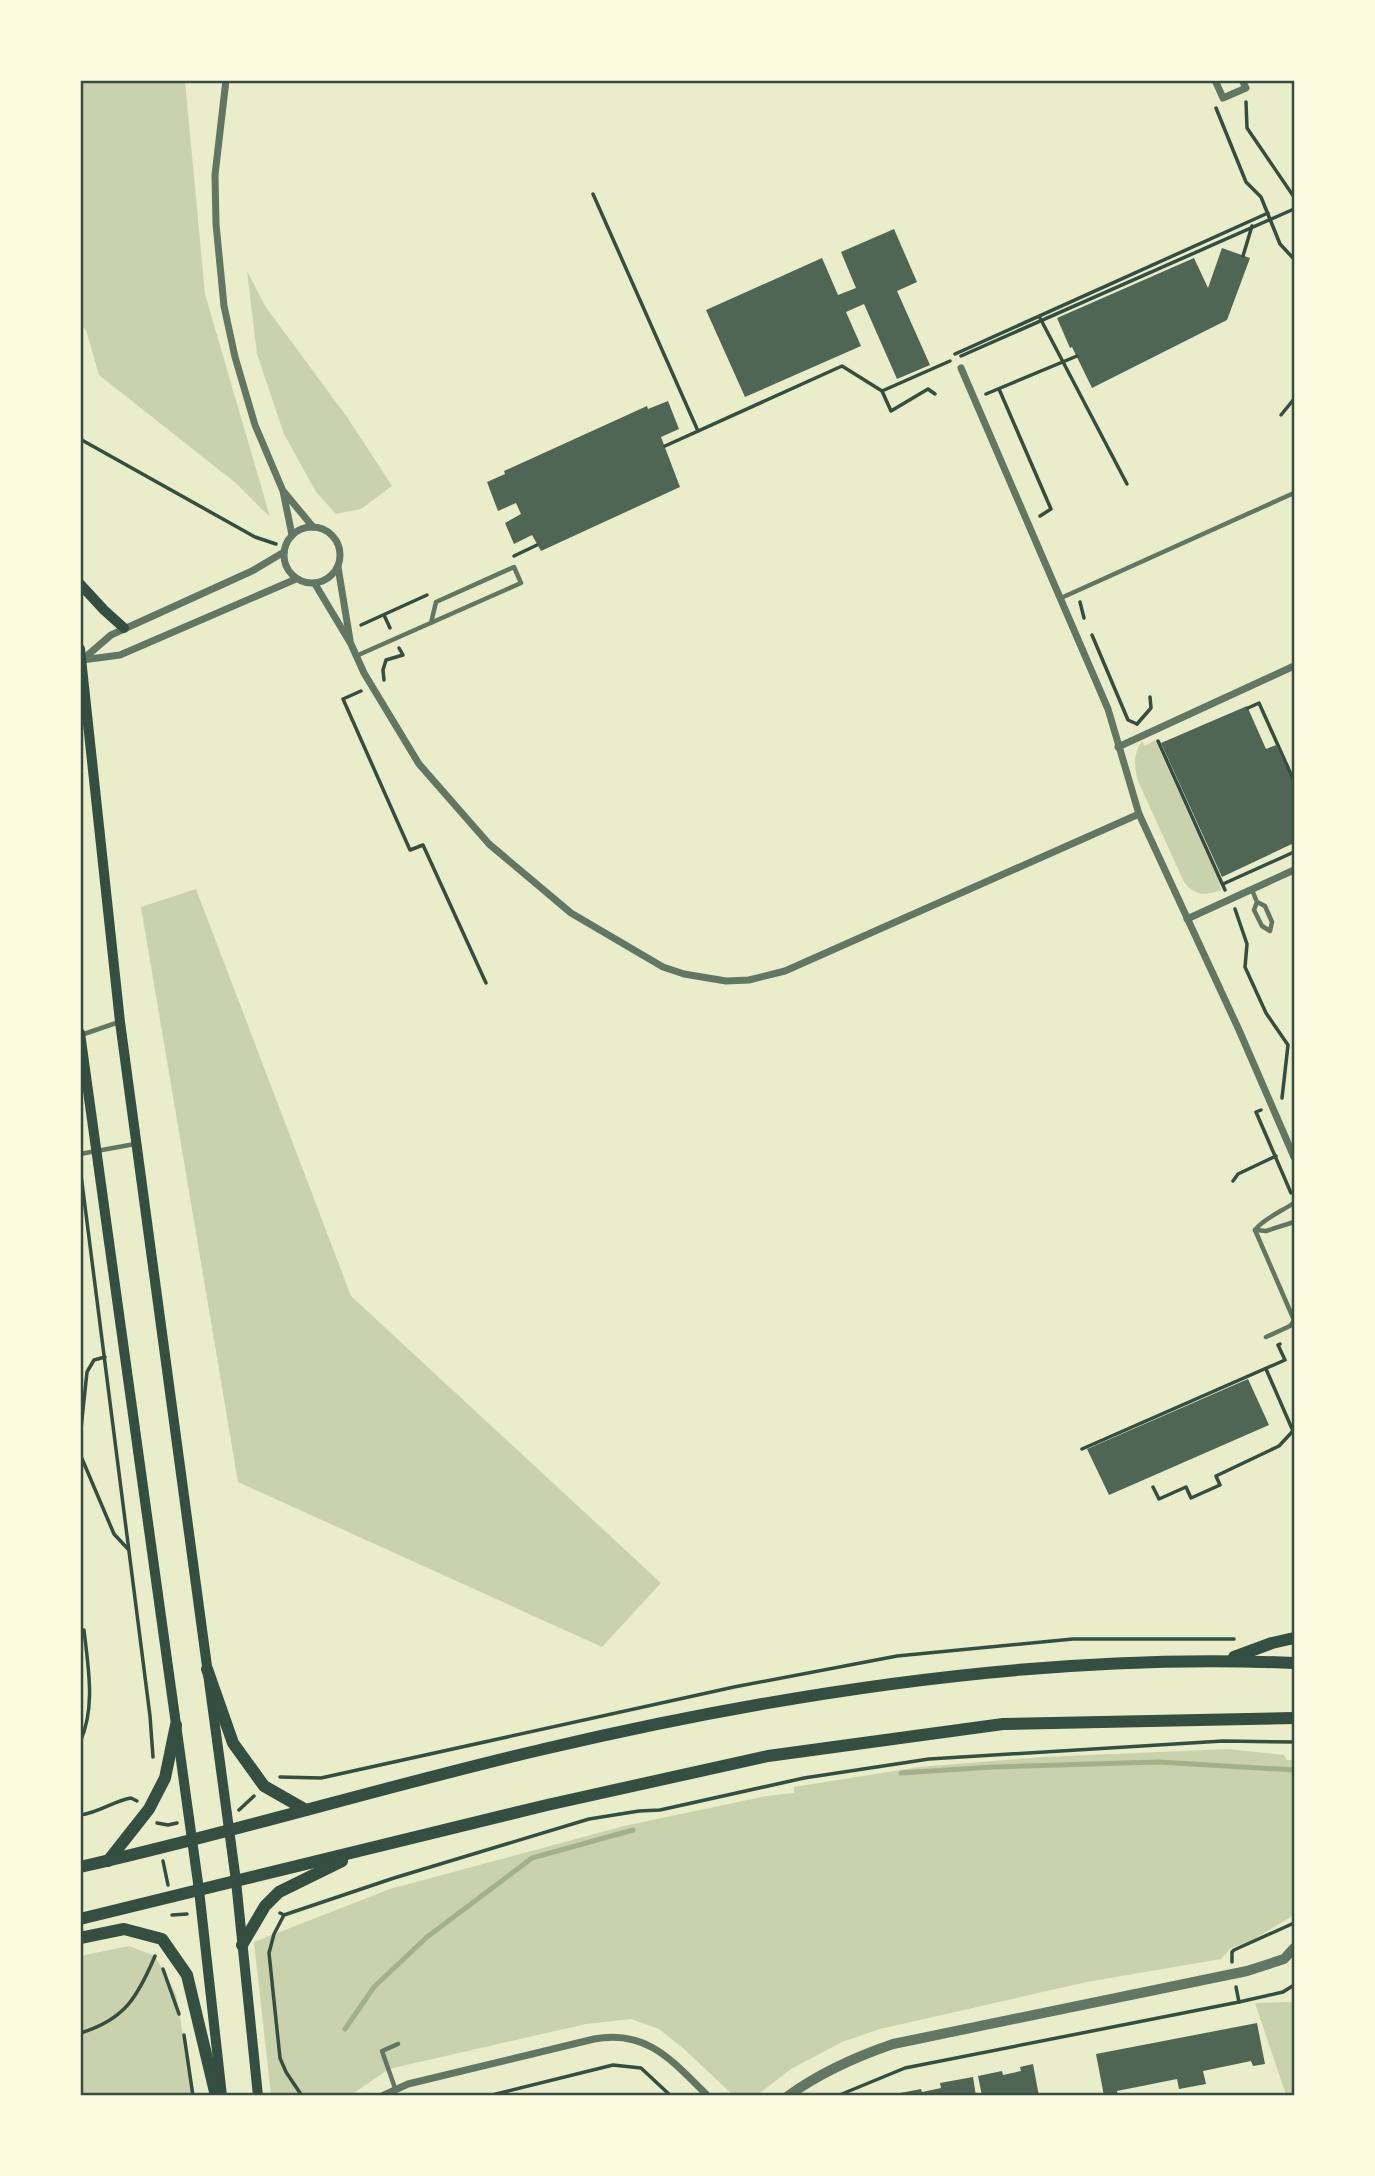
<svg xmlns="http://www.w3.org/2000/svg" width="1375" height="2176" viewBox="0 0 1375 2176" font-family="Mulish,sans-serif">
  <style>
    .green { fill: #cad2ad }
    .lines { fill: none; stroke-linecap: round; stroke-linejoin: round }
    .stream { stroke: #a3b18a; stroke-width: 5 }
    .building { fill: #4f6655 }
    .path { stroke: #344e41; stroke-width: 3.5 }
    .service { stroke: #617663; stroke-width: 4.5 }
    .minor { stroke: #617663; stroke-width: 7 }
    .tertiary { stroke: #617663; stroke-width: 10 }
    .secondary { stroke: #344e41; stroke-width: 10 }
    .primary { stroke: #344e41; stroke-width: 12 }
    .neatline { fill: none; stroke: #344e41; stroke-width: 2.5 }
  </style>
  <rect width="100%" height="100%" fill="#e9edc9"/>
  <g class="green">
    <path d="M80 81H185L205 294 270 517 237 484 99 375 86 330 81 325Z"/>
    <path d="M247 271 265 306 347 417 392 486 361 509 336 514 316 492 284 434 257 354Z"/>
    <path d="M1155 740 1219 881 1221 890C1206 896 1195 896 1184 882L1138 781C1134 765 1133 755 1142 741L1145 746Z"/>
    <path d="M196 889 351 1296 661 1583 602 1647 238 1482 141 907Z"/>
    <path d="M1228 1749 1284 1755 1287 1760H1294V1915L1251 1941 1231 1948 1221 1959 1087 1982 880 2029 842 2042 791 2069 757 2095H733L684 2049 659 2029 631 2019 586 2024 389 2069 351 2095H271L254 1942 390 1889 624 1826 766 1796 794 1793V1787L919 1767 1043 1757Z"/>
    <path d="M129 1946 155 1956 176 1994 193 2095H81L80 1956Z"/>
    <path d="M1294 2002V2095H1286L1255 2003Z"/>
  </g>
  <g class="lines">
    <g class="stream">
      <path d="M901 1773 993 1767 1158 1762 1294 1770"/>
      <path d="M345 2029 374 1987 427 1937 532 1858 633 1830"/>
    </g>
  </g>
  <g class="building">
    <path d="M894 229 917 282 897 291 930 365 897 379 864 304 846 312 861 346 745 397 706 310 822 258 838 295 856 288 841 252Z"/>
    <path d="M1222 248 1250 258 1227 320 1092 388 1072 347 1070 348 1057 318 1194 258 1208 288Z"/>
    <path d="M668 401 679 429 661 437 680 487 541 551 532 535 514 544 505 523 521 514 516 503 498 511 487 482 505 474 504 471 647 406 648 409Z"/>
    <path d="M1247 706 1266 749 1276 745 1294 784V843L1222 877 1161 743Z"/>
    <path d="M1248 1379 1269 1425 1109 1495 1087 1449Z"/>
    <path d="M1257 2023 1265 2064 1253 2066 1251 2061 1203 2071 1206 2084 1179 2089 1177 2079 1117 2091 1118 2096H1104L1096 2054Z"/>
    <path d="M1033 2064 1039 2096H982L978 2076 1002 2071 1003 2075 1021 2071 1020 2067Z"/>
    <path d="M973 2077 976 2096H900V2093L921 2089 922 2092 941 2088 940 2083Z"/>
  </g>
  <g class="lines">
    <g class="path">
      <path d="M1291 80 1294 83"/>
      <path d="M1246 102 1247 128 1294 197"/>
      <path d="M1216 108 1246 182 1261 197 1280 244 1294 259"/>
      <path d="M593 194 698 431"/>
      <path d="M1243 256 1252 226"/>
      <path d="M1040 318 1127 484"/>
      <path d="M955 354 1268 213"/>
      <path d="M961 356 1294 209"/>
      <path d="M999 389 1051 509 1040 516"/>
      <path d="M882 391 950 361"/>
      <path d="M986 394 1077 356"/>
      <path d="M1281 415 1294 399"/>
      <path d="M80 439 255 537 276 544"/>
      <path d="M665 446 842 366 882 391 891 411 928 389 935 394"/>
      <path d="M514 556 537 545"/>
      <path d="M1080 602 1084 618"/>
      <path d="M384 615 390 628"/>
      <path d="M361 625 427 595"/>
      <path d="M1092 635 1128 720 1137 724"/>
      <path d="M384 680 383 670 386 660 403 655 399 648"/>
      <path d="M361 691 343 699 410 850 423 845 486 983"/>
      <path d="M1248 708 1259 703 1294 781"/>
      <path d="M1137 724 1151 708 1150 697"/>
      <path d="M1158 741 1225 890"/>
      <path d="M1223 884 1294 852"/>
      <path d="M1235 909 1247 944 1245 967 1266 1013 1288 1045 1282 1098"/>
      <path d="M1261 1110 1256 1112 1291 1193"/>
      <path d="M80 1167 150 1716 153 1757"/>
      <path d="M1233 1181 1238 1174 1276 1156"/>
      <path d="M80 1438 87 1372 94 1360 105 1357"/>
      <path d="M1082 1449 1285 1360 1278 1345 1280 1344"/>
      <path d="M80 1454 114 1534 128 1549"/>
      <path d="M1153 1487 1159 1499 1186 1487 1191 1498 1220 1485 1216 1476 1279 1446 1293 1431 1266 1369"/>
      <path d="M80 1742C96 1707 88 1667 84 1630"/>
      <path d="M280 1777 321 1778 734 1687 897 1656 1073 1639H1234"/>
      <path d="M239 1810 254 1796"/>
      <path d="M80 1815C99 1813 113 1801 131 1798L137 1801"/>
      <path d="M157 1823 168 1825 177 1823"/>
      <path d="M163 1861 168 1885"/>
      <path d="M280 1913 284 1915 394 1878 589 1819 639 1811 660 1810 804 1778 929 1759 1223 1741 1294 1742"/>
      <path d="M172 1915 187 1914"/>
      <path d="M284 1915 274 1934 269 1953 280 2058 286 2072 302 2096"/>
      <path d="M1232 1962V1952L1234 1950 1294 1923"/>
      <path d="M163 1969 179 2014"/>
      <path d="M1236 1987 1239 2002"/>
      <path d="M80 2033C125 2020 138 1996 155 1956"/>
      <path d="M184 2035 193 2096"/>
      <path d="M488 2096 613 2065 641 2068 671 2096"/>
      <path d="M837 2096 905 2068 1239 2002 1283 1992 1294 1985"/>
    </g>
    <g class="service">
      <path d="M1061 598 1294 493"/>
      <path d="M356 656 521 583 514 567 436 602 431 623"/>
      <path d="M1252 890 1257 902 1265 906 1272 922 1270 931 1262 926 1254 910 1257 902"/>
      <path d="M81 1035 119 1022"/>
      <path d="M80 1154 135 1144"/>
      <path d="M1255 1230 1294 1320"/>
      <path d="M1255 1230C1263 1219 1282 1211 1294 1203"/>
      <path d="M1256 1230 1266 1231 1294 1222"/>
      <path d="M1266 1337 1290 1326 1294 1321"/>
      <path d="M395 2088 382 2051 398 2044"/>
    </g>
    <g class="minor">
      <path d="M226 80 215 175 216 224 224 306 235 357 255 425 283 491 292 535"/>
      <path d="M1215 80 1223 98 1246 88 1242 80"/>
      <path d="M961 368 1108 709 1139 814 1239 1030 1294 1157"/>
      <path d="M284 492 313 527"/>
      <circle cx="312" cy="555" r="28"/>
      <path d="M338 567 350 640"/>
      <path d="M315 584 351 644 364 673 419 764 489 844 571 913 663 967 684 974 726 981 749 980 785 971 1139 814"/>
      <path d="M82 660 111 635 252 571 284 552"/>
      <path d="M82 660 120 655 296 579"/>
      <path d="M1118 747 1294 666"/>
      <path d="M1187 919 1294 870"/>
      <path d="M382 2096 408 2084 594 2039C648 2029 673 2062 708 2096"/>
    </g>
    <path class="tertiary" d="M788 2096C821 2072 855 2057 893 2044L1247 1971 1284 1959 1294 1948"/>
    <g class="secondary">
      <path d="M80 584 104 610 124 628"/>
      <path d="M80 649 120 1022 236 1881 258 2096"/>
      <path d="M80 1033 199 1890 222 2096"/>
    </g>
    <g class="primary">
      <path d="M1234 1657 1272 1643 1294 1638"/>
      <path d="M207 1669 233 1743 264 1786 306 1810"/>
      <path d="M108 1861 149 1809 165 1778 176 1725"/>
      <path d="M80 1867C236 1832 389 1785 544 1749 786 1692 1046 1652 1294 1663"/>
      <path d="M80 1919 547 1805 768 1756 1003 1724 1294 1718"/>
      <path d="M80 1938 124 1929 162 1939 187 1975 216 2096"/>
      <path d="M242 1945 265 1906 279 1892 342 1861"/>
    </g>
  </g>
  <rect width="1375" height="2176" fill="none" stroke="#fefae0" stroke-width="164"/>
  <rect x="82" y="82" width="1211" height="2012" class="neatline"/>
</svg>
